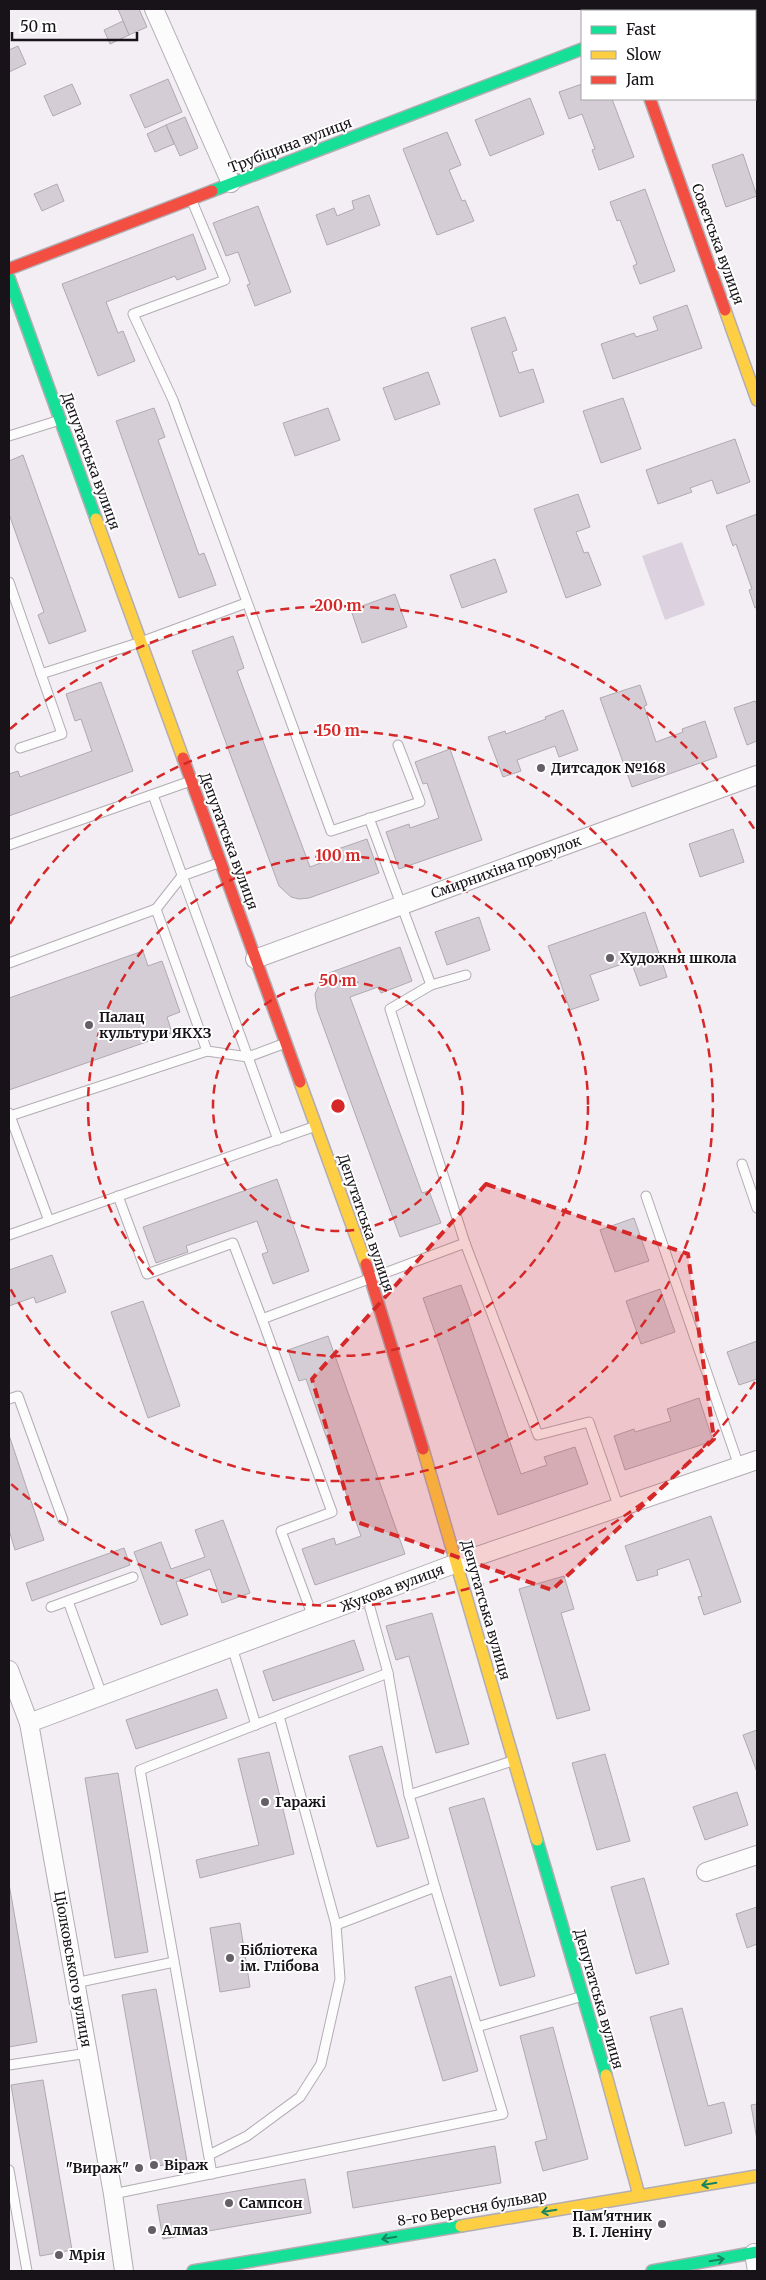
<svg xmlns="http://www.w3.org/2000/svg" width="766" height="2280" viewBox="0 0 766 2280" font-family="Merriweather,serif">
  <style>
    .green { fill: #dcd2df }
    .building { fill: #d5cdd6; stroke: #aeaaaf }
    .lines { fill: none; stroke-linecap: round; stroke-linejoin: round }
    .lane-casing { stroke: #b2adb3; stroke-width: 11 }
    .street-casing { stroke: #b2adb3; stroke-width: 20 }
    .fast-casing { stroke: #b2adb3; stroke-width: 14 }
    .slow-casing { stroke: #b2adb3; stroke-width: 14 }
    .jam-casing { stroke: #b2adb3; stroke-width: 14 }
    .lane { stroke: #fdfcfd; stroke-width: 9 }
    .street { stroke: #fdfcfd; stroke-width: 18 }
    .fast { stroke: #16e098; stroke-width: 11 }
    .slow { stroke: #ffcf43; stroke-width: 11 }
    .jam { stroke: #f24e42; stroke-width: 11 }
    .oneway { stroke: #16845e }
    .marked { fill: #d62828; fill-opacity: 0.2; stroke: #d62828; stroke-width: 4; stroke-dasharray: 10 6; stroke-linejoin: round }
    .ring { fill: none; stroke: #d62828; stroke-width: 2.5; stroke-dasharray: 9 6 }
    .poi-dot { fill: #645f65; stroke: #fff; stroke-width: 2 }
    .labels { text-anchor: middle; stroke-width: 4; stroke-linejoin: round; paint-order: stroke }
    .street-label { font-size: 14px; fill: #171318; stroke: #fff }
    .poi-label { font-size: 14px; font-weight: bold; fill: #171318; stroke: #fff; text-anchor: start }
    .centre { fill: #d62828; stroke: #fff; stroke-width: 2.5 }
    .ring-label { font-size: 15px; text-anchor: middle; font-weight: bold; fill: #d62828; stroke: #fff; stroke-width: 4; stroke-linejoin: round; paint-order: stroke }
  </style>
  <rect width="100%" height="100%" fill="#f3edf4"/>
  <path class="green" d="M682 542 705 605 665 620 642 556Z"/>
  <g class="building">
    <path d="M118 9H139L147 27 129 35Z"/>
    <path d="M123 21 129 35 110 44 104 30Z"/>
    <path d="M18 46 26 64 9 72V50Z"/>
    <path d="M168 79 182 112 145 128 130 95Z"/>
    <path d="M72 84 81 104 53 116 44 96Z"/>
    <path d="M582 84V99H612L634 157 599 170 592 150 595 149 582 114 569 119 559 92Z"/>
    <path d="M530 98 544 134 490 156 475 120Z"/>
    <path d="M185 117 198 148 180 156 166 125Z"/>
    <path d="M166 125 174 144 155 152 147 134Z"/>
    <path d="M447 132 461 165 449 170 462 201 465 200 474 221 437 235 403 149Z"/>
    <path d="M743 154 757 196 726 207 712 165Z"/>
    <path d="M57 184 64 201 42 211 34 194Z"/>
    <path d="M645 189 675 271 640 284 633 266 637 264 620 220 617 221 610 202Z"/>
    <path d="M369 195 380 225 327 245 316 215 334 208 337 216 354 209 352 201Z"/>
    <path d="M258 206 291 292 255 306 247 285 250 284 238 252 226 256 213 223Z"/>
    <path d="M193 234 206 269 177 280 175 276 106 302 118 333 123 331 135 361 98 376 62 284Z"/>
    <path d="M687 305 702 348 613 379 601 344 634 333 636 337 658 330 653 317Z"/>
    <path d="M505 317 517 350 512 352 519 373 533 369 544 402 500 417 471 328Z"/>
    <path d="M428 372 440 404 395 420 383 388Z"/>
    <path d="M623 398 641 449 601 463 583 411Z"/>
    <path d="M154 408 165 437 158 440 199 555 204 553 216 585 179 598 116 421Z"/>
    <path d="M328 408 340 440 295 456 283 423Z"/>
    <path d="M735 439 750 482 717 494 712 480 690 488 692 492 658 504 646 470Z"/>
    <path d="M23 455 86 631 49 644 38 615 44 612 9 514V461Z"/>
    <path d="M578 494 590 527 576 532 584 553 588 552 601 585 566 598 534 509Z"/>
    <path d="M757 514V607L755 608 749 590 752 589 736 544 733 546 726 526Z"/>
    <path d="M495 559 507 592 462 608 450 575Z"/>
    <path d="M395 594 407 627 362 643 351 610Z"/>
    <path d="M233 636 244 668 237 671 310 867 337 857 335 850 367 839 379 873 309 898 299 899 291 897 279 886 192 651Z"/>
    <path d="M101 682 133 771 9 816V774L18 771 20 777 92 751 81 719 75 721 66 694Z"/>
    <path d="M640 685 647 705 644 706 656 742 683 732 682 729 705 721 717 757 632 787 600 698Z"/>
    <path d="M755 701 757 705V741L747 745 734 708Z"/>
    <path d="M563 710 578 750 559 757 555 746 517 760 521 771 503 777 488 737 505 731 506 734 546 719 545 717Z"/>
    <path d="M450 749 482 840 399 869 386 832 409 824 410 828 439 818 427 783 423 784 415 762Z"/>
    <path d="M733 829 744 862 700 877 689 844Z"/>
    <path d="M645 912 667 977 640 986 631 961 590 975 599 1000 570 1010 548 946Z"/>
    <path d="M479 917 490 950 447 965 435 932Z"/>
    <path d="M400 947 412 981 381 993 378 987 350 997 422 1193 429 1191 441 1223 400 1237 317 1009 315 994 322 979 329 973Z"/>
    <path d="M143 951 148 966 162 961 180 1012 167 1017 172 1033 9 1090V998Z"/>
    <path d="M277 1179 309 1271 273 1284 262 1254 268 1252 257 1221 186 1246 188 1252 156 1263 143 1227Z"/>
    <path d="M634 1218 649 1261 615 1272 600 1230Z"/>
    <path d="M52 1255 66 1292 36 1303 34 1297 9 1306V1270Z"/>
    <path d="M461 1285 472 1315 467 1317 521 1474 547 1465 544 1457 575 1447 588 1484 498 1515 423 1298Z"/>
    <path d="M660 1289 675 1332 641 1344 626 1301Z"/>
    <path d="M143 1301 180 1406 148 1418 111 1312Z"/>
    <path d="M328 1336 405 1554 315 1585 302 1549 334 1538 336 1545 361 1536 306 1379 299 1381 288 1350Z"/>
    <path d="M757 1341V1379L739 1385 727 1352Z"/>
    <path d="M699 1398 713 1441 625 1470 614 1436 634 1429 635 1432 671 1421 667 1409Z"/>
    <path d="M9 1435 44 1540 15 1550 9 1530Z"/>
    <path d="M711 1516 741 1602 704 1615 698 1597 702 1596 689 1559 657 1570 658 1575 637 1581 625 1546Z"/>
    <path d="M223 1520 250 1593 222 1603 210 1569 176 1582 188 1615 161 1625 134 1552 161 1542 171 1569 205 1557 195 1530Z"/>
    <path d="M124 1548 130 1565 32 1601 26 1583Z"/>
    <path d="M564 1576 574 1609 561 1613 590 1710 557 1719 519 1589Z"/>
    <path d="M432 1613 469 1744 436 1753 409 1656 396 1660 386 1626Z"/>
    <path d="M354 1640 364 1670 273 1701 263 1671Z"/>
    <path d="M217 1689 227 1718 136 1749 126 1720Z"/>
    <path d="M757 1730V1772L743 1735Z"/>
    <path d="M382 1746 409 1838 377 1847 349 1756Z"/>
    <path d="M269 1752 294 1854 200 1878 196 1860 259 1845 238 1759Z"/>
    <path d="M605 1754 630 1841 597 1850 572 1763Z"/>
    <path d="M118 1773 148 1952 115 1958 85 1778Z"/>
    <path d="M737 1792 748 1825 705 1840 693 1807Z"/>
    <path d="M484 1798 535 1976 500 1986 449 1808Z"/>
    <path d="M644 1878 669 1964 636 1974 611 1887Z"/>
    <path d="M9 1884 37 2042 9 2047Z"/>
    <path d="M757 1907V1944L747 1948 736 1914Z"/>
    <path d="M240 1923 250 1987 220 1992 210 1928Z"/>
    <path d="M451 1976 478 2071 443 2081 415 1987Z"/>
    <path d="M156 1989 187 2161 152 2167 122 1995Z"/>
    <path d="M682 2008 708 2106 724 2102 732 2133 685 2146 650 2017Z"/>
    <path d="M553 2027 588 2159 543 2171 535 2142 547 2139 520 2036Z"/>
    <path d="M43 2080 72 2250 40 2256 11 2085Z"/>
    <path d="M757 2104V2140L751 2105Z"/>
    <path d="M495 2146 501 2183 353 2208 347 2172Z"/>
    <path d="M305 2179 311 2213 163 2239 157 2205Z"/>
  </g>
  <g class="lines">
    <g class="lane-casing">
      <g id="lane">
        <path d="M192 201 225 280 133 314 173 400 331 831 420 802 398 745"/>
        <path d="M9 436 60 420"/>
        <path d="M9 582 62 734 20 748"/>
        <path d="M41 674 141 642 246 603"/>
        <path d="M153 795 278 1140"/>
        <path d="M369 818 431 985"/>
        <path d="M9 845 188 782"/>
        <path d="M156 909 207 1051"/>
        <path d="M9 963 156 909 182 876 218 863"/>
        <path d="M466 975 431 985 390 1009 465 1243 538 1435 589 1422 619 1508"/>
        <path d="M9 1113 49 1221"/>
        <path d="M10 1116 207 1051 248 1057 283 1044"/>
        <path d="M742 1164 757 1208"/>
        <path d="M118 1196 147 1274 233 1243 262 1319"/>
        <path d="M646 1196 739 1466"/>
        <path d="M9 1235 313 1127"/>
        <path d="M9 1399 18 1396 63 1520"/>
        <path d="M68 1601 102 1695"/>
        <path d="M51 1607 133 1577"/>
        <path d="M313 1617 281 1531 332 1512 262 1319 465 1243"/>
        <path d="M232 1647 256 1725"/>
        <path d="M279 1716 336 1925"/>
        <path d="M409 1795 512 1761"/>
        <path d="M75 1983 174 1962"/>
        <path d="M477 2027 583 1996"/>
        <path d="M9 2065 88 2053"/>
        <path d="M209 2155 247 2136 300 2097 321 2064 340 1979 336 1925 435 1887"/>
        <path d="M9 2170 27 2271"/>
        <path d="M212 2174 140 1770 388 1673"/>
        <path d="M113 2194 503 2114 435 1887 409 1795 388 1673 367 1597"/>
      </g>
    </g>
    <g class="street-casing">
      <g id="street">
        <path d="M154 9 231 183"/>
        <path d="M255 959 757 775"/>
        <path d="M9 1670 29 1723 113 2194 124 2271"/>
        <path d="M29 1723 457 1563 757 1460"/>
        <path d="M706 1872 757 1855"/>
        <path d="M754 2253 757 2271"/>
      </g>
    </g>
    <g class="fast-casing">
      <g id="fast">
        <path d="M615 9 616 11"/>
        <path d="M679 11 685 9"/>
        <path d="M212 191 582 49"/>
        <path d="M9 278 96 519"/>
        <path d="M537 1840 606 2075"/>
        <path d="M193 2271 461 2226"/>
        <path d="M652 2271 757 2252"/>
      </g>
    </g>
    <g class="slow-casing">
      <g id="slow">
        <path d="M725 310 757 400"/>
        <path d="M96 519 183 758"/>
        <path d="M300 1082 366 1264"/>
        <path d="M423 1449 537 1840"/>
        <path d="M606 2075 639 2195"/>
        <path d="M461 2226 757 2176"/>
      </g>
    </g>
    <g class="jam-casing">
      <g id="jam">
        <path d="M650 99 725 310"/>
        <path d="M9 269 212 191"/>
        <path d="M183 758 300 1082"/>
        <path d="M366 1264 423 1449"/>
      </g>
    </g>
    <use href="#lane" class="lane"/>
    <use href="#street" class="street"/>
    <use href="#fast" class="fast"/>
    <use href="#slow" class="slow"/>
    <use href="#jam" class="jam"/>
  </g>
  <defs><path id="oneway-shaft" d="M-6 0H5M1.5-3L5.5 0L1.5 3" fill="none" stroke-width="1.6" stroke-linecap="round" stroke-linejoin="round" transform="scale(1.25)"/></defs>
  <g class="oneway">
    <use href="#oneway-shaft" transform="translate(709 2184) rotate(171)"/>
    <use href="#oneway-shaft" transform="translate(549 2211) rotate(170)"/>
    <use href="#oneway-shaft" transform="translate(389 2238) rotate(170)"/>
    <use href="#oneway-shaft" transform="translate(717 2260) rotate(-10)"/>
  </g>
  <path class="marked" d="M486 1184 688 1254 714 1439 552 1590 354 1521 312 1379Z"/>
  <g class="ring">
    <circle cx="338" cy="1106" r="125"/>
    <circle cx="338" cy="1106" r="250"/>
    <path d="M10 924A375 375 0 1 1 10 1288"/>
    <path d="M755 1382A500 500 0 0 1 10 1483M10 729A500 500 0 0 1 755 830"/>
  </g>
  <g class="poi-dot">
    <circle cx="541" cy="768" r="5"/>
    <circle cx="610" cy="958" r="5"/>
    <circle cx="89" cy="1025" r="5"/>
    <circle cx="265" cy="1802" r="5"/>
    <circle cx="230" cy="1958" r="5"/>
    <circle cx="154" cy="2165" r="5"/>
    <circle cx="139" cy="2168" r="5"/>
    <circle cx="229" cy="2203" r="5"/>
    <circle cx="662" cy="2224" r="5"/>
    <circle cx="152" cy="2230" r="5"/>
    <circle cx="59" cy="2255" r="5"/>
  </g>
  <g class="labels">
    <g class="street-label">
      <text transform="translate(290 145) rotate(-21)" y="5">Трубіцина вулиця</text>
      <text transform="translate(718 244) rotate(70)" y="5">Советська вулиця</text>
      <text transform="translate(91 461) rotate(70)" y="5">Депутатська вулиця</text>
      <text transform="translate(229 841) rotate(70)" y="5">Депутатська вулиця</text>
      <text transform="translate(506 867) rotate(-20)" y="5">Смирнихіна провулок</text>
      <text transform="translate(366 1223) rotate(71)" y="5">Депутатська вулиця</text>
      <text transform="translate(392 1588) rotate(-21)" y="5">Жукова вулиця</text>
      <text transform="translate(486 1610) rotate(74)" y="5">Депутатська вулиця</text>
      <text transform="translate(73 1969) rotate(80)" y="5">Ціолковського вулиця</text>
      <text transform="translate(599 1999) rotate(74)" y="5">Депутатська вулиця</text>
      <text transform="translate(472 2208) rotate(-10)" y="5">8-го Вересня бульвар</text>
    </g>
    <g class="poi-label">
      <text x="551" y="773">Дитсадок №168</text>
      <text x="620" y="963">Художня школа</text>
      <text x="99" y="1022">Палац<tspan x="99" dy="16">культури ЯКХЗ</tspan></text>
      <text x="275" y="1807">Гаражі</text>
      <text x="240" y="1955">Бібліотека<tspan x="240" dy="16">ім. Глібова</tspan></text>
      <text x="164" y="2170">Віраж</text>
      <text x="129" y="2173" text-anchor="end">"Вираж"</text>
      <text x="239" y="2208">Сампсон</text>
      <text x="652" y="2221" text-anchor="end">Пам'ятник<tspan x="652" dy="16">В. І. Леніну</tspan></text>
      <text x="162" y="2235">Алмаз</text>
      <text x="69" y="2260">Мрія</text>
    </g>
  </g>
  <circle cx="338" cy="1106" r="8" class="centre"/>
  <g class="ring-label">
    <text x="338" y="611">200 m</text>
    <text x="338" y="736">150 m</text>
    <text x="338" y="861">100 m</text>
    <text x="338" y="986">50 m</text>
  </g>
  <rect width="766" height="2280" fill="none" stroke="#171318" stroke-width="20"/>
  <rect x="581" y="10" width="175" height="90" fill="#ffffff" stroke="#a2a1a3"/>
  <rect x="591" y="26" width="25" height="8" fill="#16e098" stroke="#a2a1a3"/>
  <text x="626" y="35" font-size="15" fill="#171318">Fast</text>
  <rect x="591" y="51" width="25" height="8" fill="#ffcf43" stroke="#a2a1a3"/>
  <text x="626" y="60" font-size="15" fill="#171318">Slow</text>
  <rect x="591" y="76" width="25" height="8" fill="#f24e42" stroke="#a2a1a3"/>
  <text x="626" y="85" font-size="15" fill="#171318">Jam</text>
  <path d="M12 32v8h125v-8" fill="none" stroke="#171318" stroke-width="2.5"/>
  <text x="20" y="32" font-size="15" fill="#171318" stroke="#ffffff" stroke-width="4" paint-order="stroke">50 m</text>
</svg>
